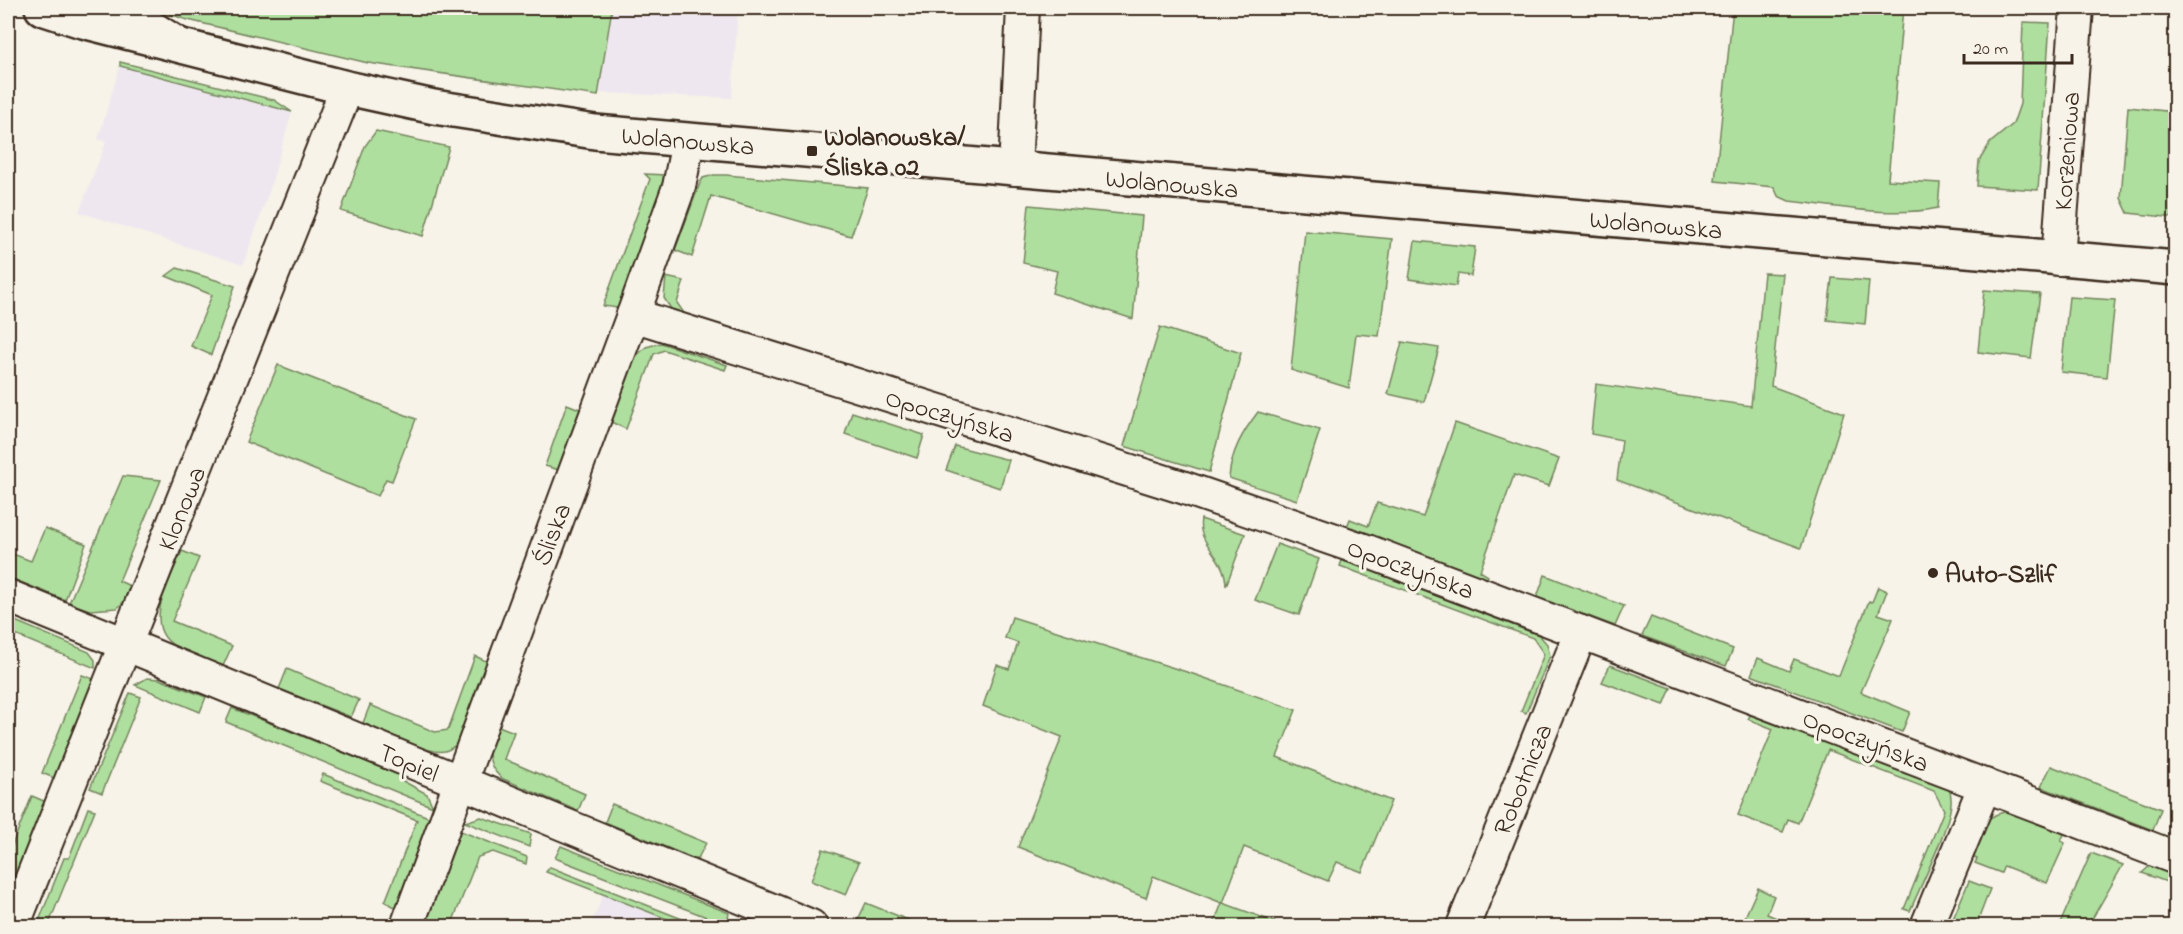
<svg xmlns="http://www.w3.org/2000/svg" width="2183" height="934" viewBox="0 0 2183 934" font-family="'Indie Flower',sans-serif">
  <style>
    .built { fill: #efe7ef }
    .green { fill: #afdf9e; stroke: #75845e; stroke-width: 1.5 }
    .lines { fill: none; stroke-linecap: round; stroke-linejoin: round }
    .minor-casing { stroke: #3b2a1e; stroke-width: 36 }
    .tertiary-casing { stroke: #3b2a1e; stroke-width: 38 }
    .primary-casing { stroke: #3b2a1e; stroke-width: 38 }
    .minor { stroke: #f7f3e8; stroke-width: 32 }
    .tertiary { stroke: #f7f3e8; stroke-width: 33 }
    .primary { stroke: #f7f3e8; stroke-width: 33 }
    .poi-dot { fill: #3b2a1e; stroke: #f7f3e8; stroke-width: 2 }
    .labels { text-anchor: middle; stroke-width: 6; stroke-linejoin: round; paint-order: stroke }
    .poi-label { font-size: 26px; font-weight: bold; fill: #3b2a1e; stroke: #f7f3e8; text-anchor: start }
    .street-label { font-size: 26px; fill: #3b2a1e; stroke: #f7f3e8 }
  </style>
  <rect width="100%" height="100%" fill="#f7f3e8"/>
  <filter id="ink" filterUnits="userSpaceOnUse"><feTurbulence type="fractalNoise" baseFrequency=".0167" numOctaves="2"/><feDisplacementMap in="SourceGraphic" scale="12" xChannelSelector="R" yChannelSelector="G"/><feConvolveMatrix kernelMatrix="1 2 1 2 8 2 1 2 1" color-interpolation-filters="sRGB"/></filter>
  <g filter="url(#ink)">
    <g class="built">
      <path d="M612 8H738L732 98 598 93Z"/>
      <path d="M120 66 292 112 269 192 243 265 79 212 106 142 98 139Z"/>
      <path d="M603 894 685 926H591Z"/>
    </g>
    <g class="green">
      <path d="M172 8H612L598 96 368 63 184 19 170 14Z"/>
      <path d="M1733 8H1903L1888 180 1940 183 1938 208C1890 218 1837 206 1789 201L1778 196 1774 187 1715 181Z"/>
      <path d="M2023 22 2050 23 2038 190 1977 186 1979 161 1990 143 2013 124 2020 104Z"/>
      <path d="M120 62 274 100 292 112 120 66Z"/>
      <path d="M2128 107 2175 112V218L2128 213 2121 198Z"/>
      <path d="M376 131 449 147 423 236 341 211 365 146Z"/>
      <path d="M645 174 666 175 618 308 603 306 650 179Z"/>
      <path d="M714 175H726L868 188 851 236 711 196 692 257 675 250 700 183 703 178Z"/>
      <path d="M1029 205 1142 216 1133 319 1052 293 1057 271 1023 263Z"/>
      <path d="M1305 231 1392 239 1379 336 1356 334 1349 388 1291 370Z"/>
      <path d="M1415 241 1475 247 1471 276 1458 274 1456 286 1409 279Z"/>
      <path d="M177 268 235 286 211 355 191 346 212 295 166 276Z"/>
      <path d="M1764 273 1783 274 1771 386 1844 413 1801 548 1617 480 1622 440 1591 434 1596 384 1751 406Z"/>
      <path d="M666 277 684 281 677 303 686 316 790 346 789 351 673 312 664 298Z"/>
      <path d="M1832 278 1869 281 1865 324 1827 320Z"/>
      <path d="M1984 290 2040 294 2031 358 1978 352Z"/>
      <path d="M2069 297 2115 300 2107 377 2061 372Z"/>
      <path d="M1160 327 1241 353 1209 472 1124 446Z"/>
      <path d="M1402 342 1439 348 1424 402 1388 394Z"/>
      <path d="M661 343 727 365 725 370 664 350 654 354 626 429 611 422 633 359 646 347Z"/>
      <path d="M278 365 416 419 392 481 386 479 378 496 246 442Z"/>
      <path d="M567 404 582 410 559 470 545 466Z"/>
      <path d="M852 412 924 435 917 458 845 434Z"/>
      <path d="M1258 412 1320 430 1297 500 1229 478C1231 452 1242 433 1258 412Z"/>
      <path d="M1455 423 1559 459 1549 486 1514 475 1480 571 1488 576 1485 582 1346 529 1350 519 1368 526 1377 503 1423 517Z"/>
      <path d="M955 446 1009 460 1000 488 946 470Z"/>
      <path d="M123 476 161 480 119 581 130 586 123 603 117 608 90 610 69 603Z"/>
      <path d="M1201 519 1245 534 1226 586C1226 555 1196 545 1201 519Z"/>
      <path d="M45 528 86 544 65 600 8 577V552L31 561Z"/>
      <path d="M1277 544 1319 559 1299 615 1255 600Z"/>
      <path d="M182 551 199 558 172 621 232 646 223 666C207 659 187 654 172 644 142 623 172 576 182 551Z"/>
      <path d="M1342 560 1539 635 1547 644 1550 656 1526 713 1521 711 1544 654 1533 638 1340 566Z"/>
      <path d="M1545 575 1624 606 1615 626 1537 597Z"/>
      <path d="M1878 587 1887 591 1878 614 1893 619 1861 692 1910 712 1902 732 1751 675 1758 658 1789 671 1794 659 1839 676 1869 601 1872 602Z"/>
      <path d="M1012 617 1193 674 1296 710 1277 757 1391 801 1362 872 1337 862 1328 881 1244 847 1223 903 1286 926H1213L1222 903 1153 876 1146 898 1018 847 1062 737 983 706 997 665 1009 669 1018 643 1005 638Z"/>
      <path d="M1651 617 1733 649 1726 666 1642 636Z"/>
      <path d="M8 618 89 652 95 660V668L8 632Z"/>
      <path d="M475 656 490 663 461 740C456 745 452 749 445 751 427 755 381 730 363 723L370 705 435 732 448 730Z"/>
      <path d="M1610 665 1671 688 1664 705 1602 682Z"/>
      <path d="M287 669 359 700 351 717 279 689Z"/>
      <path d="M82 675 96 680 54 778 42 773Z"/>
      <path d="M147 678 159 679 206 697 200 712 135 685Z"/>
      <path d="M130 693 141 697 102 793 90 788Z"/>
      <path d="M232 708 404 777 403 781 427 794 433 807 226 722Z"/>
      <path d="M1751 714 1774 718 1943 782C1948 787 1951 791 1951 799 1953 821 1920 887 1910 911L1904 909 1944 810 1934 791 1828 750 1798 823 1788 819 1783 832 1738 815 1773 729 1748 719Z"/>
      <path d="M496 725 514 732 504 759 585 794 578 811 501 778C483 761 489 746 496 725Z"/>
      <path d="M2051 766 2161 809 2153 830 2041 787Z"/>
      <path d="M323 774 433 819 397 908 385 902 417 820 320 781Z"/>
      <path d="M32 796 46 802 8 897V855Z"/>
      <path d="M612 804 706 843 697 860 605 822Z"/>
      <path d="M88 808 95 810 48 926H37L64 858H69Z"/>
      <path d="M2012 811 2066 830 2061 841 2065 843 2047 883 2004 866 2001 873 1975 863 1977 859 1969 856C1980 832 1982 813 2012 811Z"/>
      <path d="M481 817 531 834 529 847 465 822Z"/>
      <path d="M458 830 527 857 526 864 493 852 478 857 451 926H423Z"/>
      <path d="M561 846 729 913 727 925 555 858Z"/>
      <path d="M823 849 859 862 846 895 811 881Z"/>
      <path d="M2091 853 2123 865 2088 926H2059Z"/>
      <path d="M2153 863 2175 872V885L2142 873Z"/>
      <path d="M550 867 700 926H685L546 872Z"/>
      <path d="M1969 881 1990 889 1977 923 1985 926H1950Z"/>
      <path d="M1758 888 1774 896 1767 914 1791 924 1790 926H1741Z"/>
      <path d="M866 903 923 926 856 924Z"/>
    </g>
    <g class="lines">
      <g class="minor-casing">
        <g id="minor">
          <path d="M1015 169 1023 8"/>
          <path d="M2058 259 2077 8"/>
          <path d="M633 315 1182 487 1367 551 2176 858"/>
          <path d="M8 596 811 926"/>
          <path d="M13 926 347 88"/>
          <path d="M407 926 633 315 679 187 688 141"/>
          <path d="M1463 926 1581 632"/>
          <path d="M1927 926 1985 785"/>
        </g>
      </g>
      <g class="tertiary-casing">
        <path id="tertiary" d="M42 8 79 20 347 88 434 107 595 132 2176 268"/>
      </g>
      <g class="primary-casing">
        <path id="primary" d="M132 8 150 27 177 44"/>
      </g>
      <use href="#minor" class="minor"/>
      <use href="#tertiary" class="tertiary"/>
      <use href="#primary" class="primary"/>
    </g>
  </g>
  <g class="poi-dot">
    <rect x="806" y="145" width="12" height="12" rx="3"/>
    <circle cx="1933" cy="573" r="6"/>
  </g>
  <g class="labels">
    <g class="poi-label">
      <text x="824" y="145">Wolanowska/<tspan x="824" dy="30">Śliska 02</tspan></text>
      <text x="1945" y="582">Auto-Szlif</text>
    </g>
    <g class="street-label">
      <text transform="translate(688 140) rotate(5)" y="9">Wolanowska</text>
      <text transform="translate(2066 151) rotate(-86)" y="9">Korzeniowa</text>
      <text transform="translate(1172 183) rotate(5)" y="9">Wolanowska</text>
      <text transform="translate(1656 224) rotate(5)" y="9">Wolanowska</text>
      <text transform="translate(950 415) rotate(17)" y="9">Opoczyńska</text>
      <text transform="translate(181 508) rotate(-68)" y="9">Klonowa</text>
      <text transform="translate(551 534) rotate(-69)" y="9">Śliska</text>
      <text transform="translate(1411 568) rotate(20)" y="9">Opoczyńska</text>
      <text transform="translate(1866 740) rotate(21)" y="9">Opoczyńska</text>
      <text transform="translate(409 762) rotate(23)" y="9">Topiel</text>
      <text transform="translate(1522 779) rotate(-68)" y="9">Robotnicza</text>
    </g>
  </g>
  <rect width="2183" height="934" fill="none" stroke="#f7f3e8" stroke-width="30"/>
  <rect x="15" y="15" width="2153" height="904" fill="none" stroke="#3b2a1e" stroke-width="2" filter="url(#ink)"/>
  <path d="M1964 54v9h108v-9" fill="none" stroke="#3b2a1e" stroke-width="3"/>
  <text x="1973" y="54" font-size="18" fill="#3b2a1e" stroke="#f7f3e8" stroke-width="4.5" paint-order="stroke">20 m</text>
</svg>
